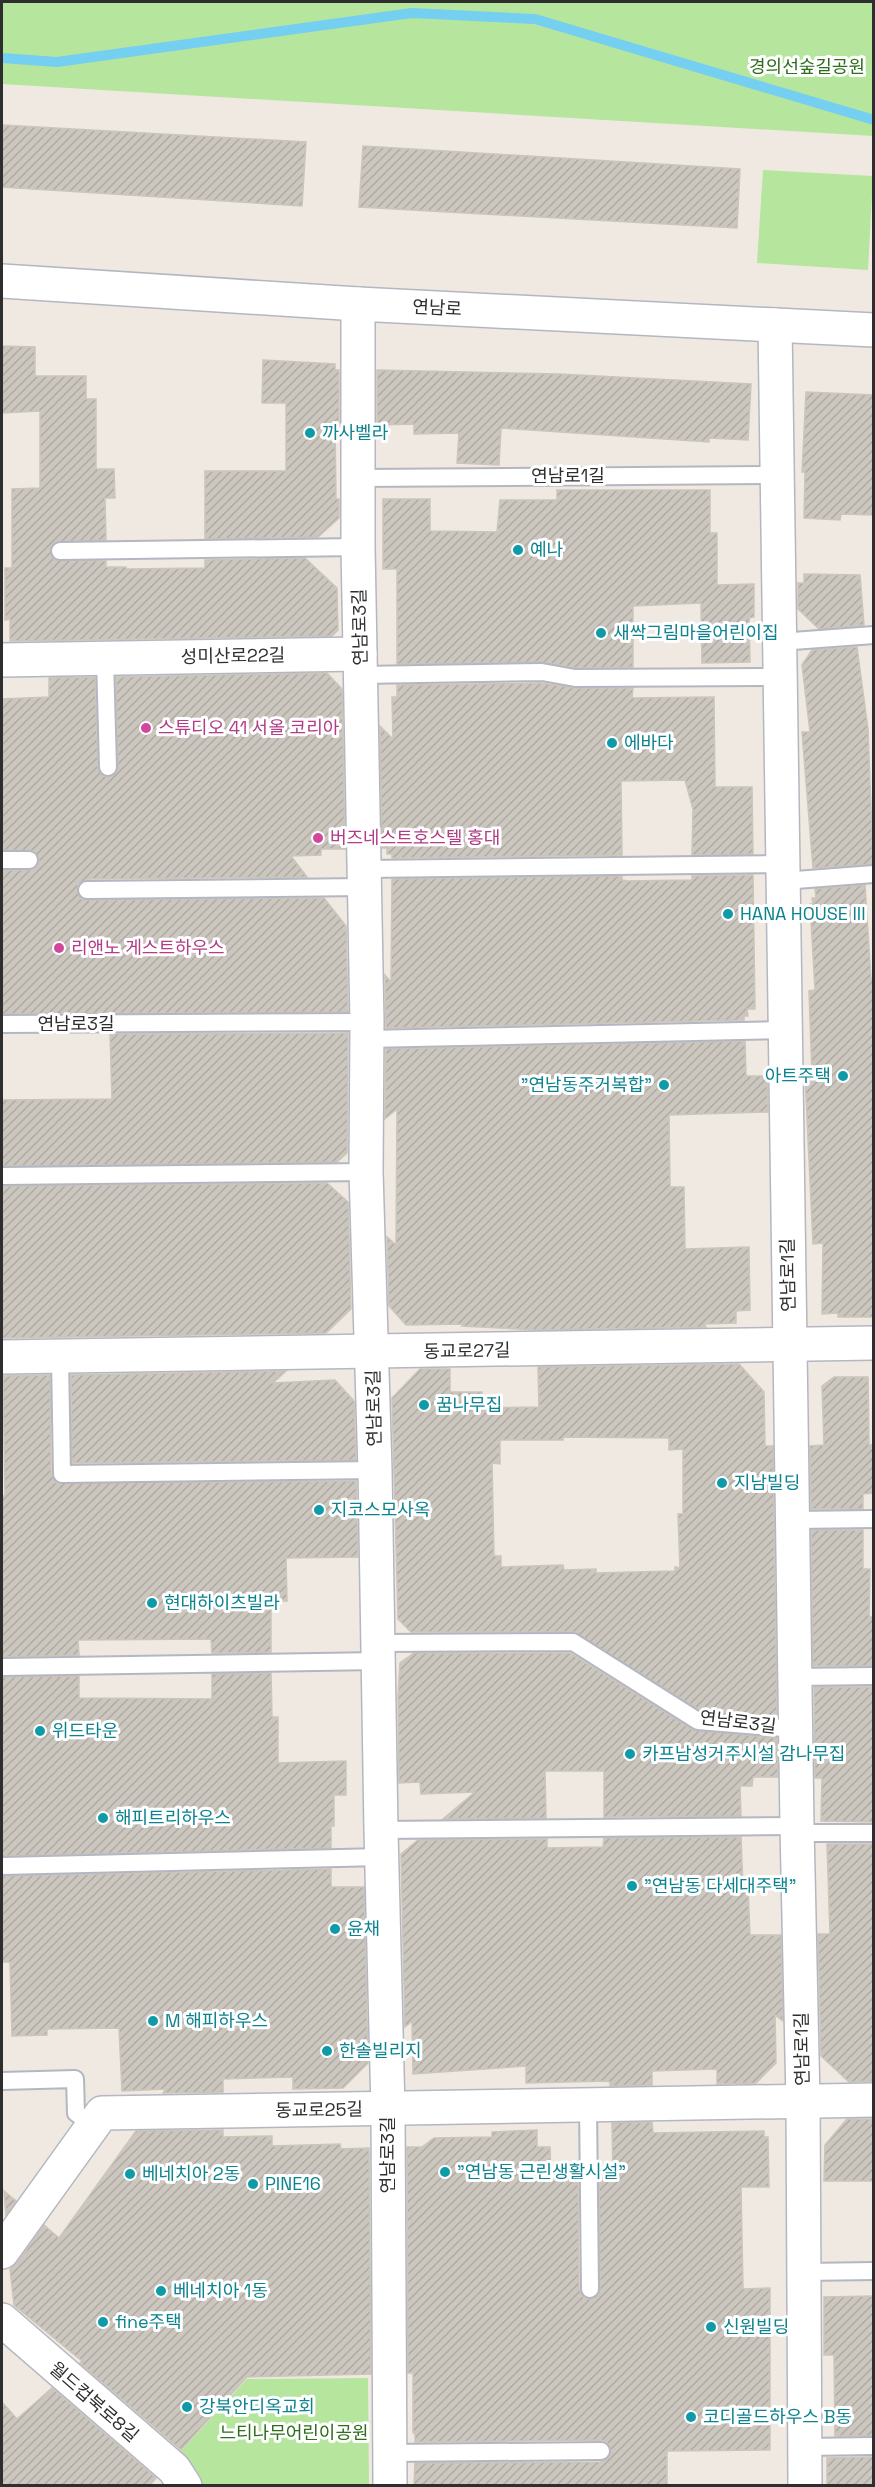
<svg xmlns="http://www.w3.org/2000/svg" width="875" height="2487" viewBox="0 0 875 2487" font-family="'Space Grotesk','Noto Sans KR',sans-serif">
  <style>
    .park { fill: #b6e59e }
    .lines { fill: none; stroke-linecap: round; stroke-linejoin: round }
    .stream { stroke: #75cff0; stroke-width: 10 }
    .building { fill: url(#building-hatch); stroke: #cbc5ba; stroke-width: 1.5; fill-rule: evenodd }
    .service-casing { stroke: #b4b7c1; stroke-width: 20 }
    .minor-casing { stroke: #b4b7c1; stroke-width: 36 }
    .tertiary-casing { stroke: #b4b7c1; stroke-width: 36 }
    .service { stroke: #fff; stroke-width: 16 }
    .minor { stroke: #fff; stroke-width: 33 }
    .tertiary { stroke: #fff; stroke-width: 33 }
    .culture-dot { fill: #0f9aa8; stroke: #fff; stroke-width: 2 }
    .hotel-dot { fill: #d1479c; stroke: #fff; stroke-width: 2 }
    .labels { text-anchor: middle; stroke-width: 6; stroke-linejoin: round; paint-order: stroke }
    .park-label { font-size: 18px; fill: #2c6e1b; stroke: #fff }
    .street-label { font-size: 18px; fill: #2e2e2e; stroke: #fff }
    .culture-label { font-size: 18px; fill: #0d838f; stroke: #fff; text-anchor: start }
    .hotel-label { font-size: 18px; fill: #b23c85; stroke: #fff; text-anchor: start }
  </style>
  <defs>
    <pattern id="building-hatch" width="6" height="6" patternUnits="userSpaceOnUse" patternTransform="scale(1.5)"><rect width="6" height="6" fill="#cbc7bf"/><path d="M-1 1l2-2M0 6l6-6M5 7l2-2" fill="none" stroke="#afaba4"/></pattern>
  </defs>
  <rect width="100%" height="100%" fill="#efe9e1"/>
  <g class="park">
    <path d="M2 2H873V136L2 84Z"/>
    <path d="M763 170 873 176 868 270 757 263Z"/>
    <path d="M368 2378 369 2485H201L174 2459 247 2379Z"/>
  </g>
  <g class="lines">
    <path class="stream" d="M2 58 57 62 412 13 535 19 874 120"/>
  </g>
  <g class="building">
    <path d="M2 125 306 142 302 206 2 187Z"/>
    <path d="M363 146 740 169 737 228 359 207Z"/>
    <path d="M2 346 35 347V376H86V399H96V469H114L115 498H105L106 540 55 542 50 551 54 560 106 561V567H126V569L205 568V560L305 558 337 588 338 630 332 636 10 641V619L5 620V568H12V489L40 488V411L2 413Z"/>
    <path d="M263 360 335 364V370H339V425H335L336 499H339V518L318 537 205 539V471H286V403H262Z"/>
    <path d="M377 370 559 374 751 384 748 440 709 438V442L501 428 499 465 457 463 459 433 414 434V424L377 425Z"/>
    <path d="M806 392 873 395V515L841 514 840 520 804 518 805 472H802Z"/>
    <path d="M557 490H710V533H717V585L754 584V617L749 618 750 662 702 663 701 603 633 606V667L576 668 542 662 397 664V569H383V499H430V531L497 532 500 500H557Z"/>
    <path d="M804 574 860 575 864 625 819 629 798 609V583H804Z"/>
    <path d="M857 647 868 729 873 864 813 868 802 732H810L802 665 812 650Z"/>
    <path d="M327 673 342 689 345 849H321V855L291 856 307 877 87 879 78 884 77 891 81 899 87 900 324 898 346 926 348 1012 2 1014V870H30L38 866 39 861 34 851 2 850V699L49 697V678L95 677 98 767 103 776 109 777 117 772 118 767 116 677Z"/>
    <path d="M541 683 575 688H633L632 698 714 697 715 787H752L753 854 692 855 693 809 685 780 621 781 622 855 392 858V854H387V848H382L380 726 393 739 392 697H397V685Z"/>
    <path d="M753 875 755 1009H747L748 1016H744V1020L386 1028 385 975 391 982 392 879 622 876V880L628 881 692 880V876Z"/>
    <path d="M865 885 871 980 873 979V1317H838V1313L822 1314 823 1243 813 1244 805 1075H812L809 991 815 990 810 904H813L812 898H816L815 889Z"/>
    <path d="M348 1033 347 1153 337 1162 2 1166V1100L112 1099 110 1034Z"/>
    <path d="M745 1041 746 1076H767L768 1112 669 1115 670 1187H684L685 1249 749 1247 750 1310 736 1311V1323L704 1324 706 1327 536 1330 462 1326 464 1324 406 1325 389 1306 387 1237 396 1245 397 1109 385 1119 386 1049Z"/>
    <path d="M327 1183 348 1202 351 1309 326 1333 2 1338V1186Z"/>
    <path d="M739 1364 764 1392 765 1446H773L777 1717 701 1711 574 1632H411L398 1619 392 1398 420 1369H450V1392H482V1408L539 1407 538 1367ZM563 1437 669 1438V1450L683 1449V1514H678L680 1568 675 1567V1571L596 1573V1569L564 1570 563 1565 501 1567V1556H494L492 1463 500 1464V1440H563Z"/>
    <path d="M286 1371 273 1383 335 1380 354 1401 356 1460 72 1463 71 1375Z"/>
    <path d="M50 1375 51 1474 56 1483 356 1481 358 1557 286 1558 287 1601H271V1652L212 1653 211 1639 78 1640 79 1655 2 1657V1496H5L3 1376Z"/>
    <path d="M834 1377H868L869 1445H873V1493L863 1494V1509H811L810 1446 824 1445 822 1386Z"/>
    <path d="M811 1530H863V1569H870L869 1617H873V1666H813Z"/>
    <path d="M414 1653H570L693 1730 777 1738 778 1777H753L752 1786H740L741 1816 604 1817V1771H545L546 1818 443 1819 475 1792 421 1794 420 1782 399 1783 398 1696 400 1663Z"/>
    <path d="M271 1673 272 1717H278V1763L346 1761V1795H334V1826H331V1848L2 1856V1677L79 1676V1698L212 1699V1674Z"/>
    <path d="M814 1687H873V1822L821 1821 822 1778H815Z"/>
    <path d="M741 1837 743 1890 748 1889 750 1935H781L783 2021 775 2015 776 2063 756 2083 717 2084V2069L652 2071V2085L610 2086V2082L607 2081 526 2083V2066L413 2074 412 2021 405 2027 401 1854 418 1840 547 1839V1848L603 1847 604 1838Z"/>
    <path d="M827 1844H873V2081L849 2082 821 2056 818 1934H830Z"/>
    <path d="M331 1869V1887H364L368 2063 343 2088 293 2089V2077L223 2079V2092L163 2093 166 2089 122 2091 119 2028 47 2029V2035L12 2036 10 1962H2V1876Z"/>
    <path d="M847 2119H873V2181H824L825 2145Z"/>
    <path d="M652 2122 653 2133 764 2131V2137H768L769 2187H741L743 2289 770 2288V2450L667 2451V2486H414L415 2463 601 2462 610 2457 611 2450 607 2442 601 2440 415 2442V2433H413V2373H408L407 2147H422L434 2138 492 2137V2132L537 2130V2147H550L551 2178 578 2177 579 2289 584 2298 591 2299 599 2295 600 2289 599 2177H613L612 2123Z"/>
    <path d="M223 2130V2137L272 2136V2146L340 2144 341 2149 369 2148 371 2374 247 2377 181 2450 80 2363 82 2361 14 2305 10 2269 17 2263 44 2225 59 2238 136 2131Z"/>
    <path d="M4 2191 16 2201 6 2215Z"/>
    <path d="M873 2296V2436H835L834 2355H824V2297Z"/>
    <path d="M52 2388 156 2478 149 2486H2V2402L17 2419Z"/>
    <path d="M873 2457V2486H827V2458Z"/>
  </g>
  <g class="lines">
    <g class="service-casing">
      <g id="service">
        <path d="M359 478 778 475"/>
        <path d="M60 551 358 547"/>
        <path d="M779 642 874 635"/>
        <path d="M105 659 108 767"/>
        <path d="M361 675 542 672 575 678 779 677"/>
        <path d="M2 860H29"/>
        <path d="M365 869 783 864"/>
        <path d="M783 881 874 874"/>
        <path d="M87 890 365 887"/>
        <path d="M2 1024 367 1022"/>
        <path d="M366 1039 786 1030"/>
        <path d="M2 1176 366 1172"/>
        <path d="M60 1357 62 1474 375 1470"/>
        <path d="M793 1520 874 1519"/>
        <path d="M379 1643 573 1642 698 1721 796 1729"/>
        <path d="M2 1667 379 1661"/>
        <path d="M795 1677 874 1676"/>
        <path d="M381 1830 797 1826"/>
        <path d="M797 1833H874"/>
        <path d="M2 1866 382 1857"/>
        <path d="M2 2081 75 2079 76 2113 94 2126"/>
        <path d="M588 2105 590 2289"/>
        <path d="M804 2272 874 2271"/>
        <path d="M805 2447 874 2446"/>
        <path d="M390 2453 601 2451"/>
      </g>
    </g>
    <g class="minor-casing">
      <g id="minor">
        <path d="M358 304V547L367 1022 366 1172 375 1470 381 1830 388 2110 390 2486"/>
        <path d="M775 325 797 1826 803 2101 805 2486"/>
        <path d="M2 660 360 654"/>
        <path d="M2 1357 874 1343"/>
        <path d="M2 2252 102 2113 874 2100"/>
        <path d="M2 2320 174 2469 185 2486"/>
      </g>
    </g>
    <g class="tertiary-casing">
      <path id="tertiary" d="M2 281 358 304 874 330"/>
    </g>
    <use href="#service" class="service"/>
    <use href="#minor" class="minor"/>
    <use href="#tertiary" class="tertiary"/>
  </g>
  <g class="culture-dot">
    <circle cx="310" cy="433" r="6"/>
    <circle cx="518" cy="550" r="6"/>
    <circle cx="601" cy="633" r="6"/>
    <circle cx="612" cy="743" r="6"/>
    <circle cx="728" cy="914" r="6"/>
    <circle cx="843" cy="1076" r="6"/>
    <circle cx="664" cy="1085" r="6"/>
    <circle cx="424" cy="1405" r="6"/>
    <circle cx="722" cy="1483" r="6"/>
    <circle cx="319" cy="1510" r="6"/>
    <circle cx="152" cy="1603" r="6"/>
    <circle cx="40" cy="1731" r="6"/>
    <circle cx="630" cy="1754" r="6"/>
    <circle cx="103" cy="1818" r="6"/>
    <circle cx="632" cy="1886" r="6"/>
    <circle cx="335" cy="1929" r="6"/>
    <circle cx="153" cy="2021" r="6"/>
    <circle cx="327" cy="2051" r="6"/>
    <circle cx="445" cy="2172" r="6"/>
    <circle cx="130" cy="2174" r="6"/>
    <circle cx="253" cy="2184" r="6"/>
    <circle cx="161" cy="2291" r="6"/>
    <circle cx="103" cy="2322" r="6"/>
    <circle cx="711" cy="2327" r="6"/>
    <circle cx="187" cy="2407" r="6"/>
    <circle cx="691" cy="2417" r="6"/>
  </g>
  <g class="hotel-dot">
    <circle cx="146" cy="728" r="6"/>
    <circle cx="318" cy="838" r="6"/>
    <circle cx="59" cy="948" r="6"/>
  </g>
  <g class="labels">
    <g class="park-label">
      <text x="807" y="73">경의선숲길공원</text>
      <text x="294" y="2439">느티나무어린이공원</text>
    </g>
    <g class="street-label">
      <text transform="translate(437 308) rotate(3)" y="6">연남로</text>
      <text x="568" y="482">연남로1길</text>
      <text transform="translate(360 627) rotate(-91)" y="6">연남로3길</text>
      <text transform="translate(233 656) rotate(-1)" y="6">성미산로22길</text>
      <text x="76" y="1030">연남로3길</text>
      <text transform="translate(788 1275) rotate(-91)" y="6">연남로1길</text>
      <text transform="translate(467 1351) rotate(-1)" y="6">동교로27길</text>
      <text transform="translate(374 1408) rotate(-91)" y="6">연남로3길</text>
      <text transform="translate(738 1722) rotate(7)" y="6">연남로3길</text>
      <text transform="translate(802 2049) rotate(-91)" y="6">연남로1길</text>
      <text transform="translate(319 2110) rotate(-1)" y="6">동교로25길</text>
      <text transform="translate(388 2155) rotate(-90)" y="6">연남로3길</text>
      <text transform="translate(94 2402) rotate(41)" y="6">월드컵북로8길</text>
    </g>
    <g class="culture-label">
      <text x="322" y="439">까사벨라</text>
      <text x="530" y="556">예나</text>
      <text x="613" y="639">새싹그림마을어린이집</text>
      <text x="624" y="749">에바다</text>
      <text x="740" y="920">HANA HOUSE III</text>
      <text x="831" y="1082" text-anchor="end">아트주택</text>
      <text x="652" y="1091" text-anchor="end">"연남동주거복합"</text>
      <text x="436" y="1411">꿈나무집</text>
      <text x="734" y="1489">지남빌딩</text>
      <text x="331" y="1516">지코스모사옥</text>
      <text x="164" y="1609">현대하이츠빌라</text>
      <text x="52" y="1737">위드타운</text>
      <text x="642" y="1760">카프남성거주시설 감나무집</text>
      <text x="115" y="1824">해피트리하우스</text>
      <text x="644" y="1892">"연남동 다세대주택"</text>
      <text x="347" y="1935">윤채</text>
      <text x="165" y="2027">M 해피하우스</text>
      <text x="339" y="2057">한솔빌리지</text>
      <text x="457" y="2178">"연남동 근린생활시설"</text>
      <text x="142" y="2180">베네치아 2동</text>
      <text x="265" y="2190">PINE16</text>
      <text x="173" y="2297">베네치아 1동</text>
      <text x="115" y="2328">fine주택</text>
      <text x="723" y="2333">신원빌딩</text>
      <text x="199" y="2413">강북안디옥교회</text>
      <text x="703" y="2423">코디골드하우스 B동</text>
    </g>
    <g class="hotel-label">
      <text x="158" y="734">스튜디오 41 서올 코리아</text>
      <text x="330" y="844">버즈네스트호스텔 홍대</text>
      <text x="71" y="954">리앤노 게스트하우스</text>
    </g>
  </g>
  <rect width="875" height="2487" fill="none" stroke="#2e2e2e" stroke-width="6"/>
</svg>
